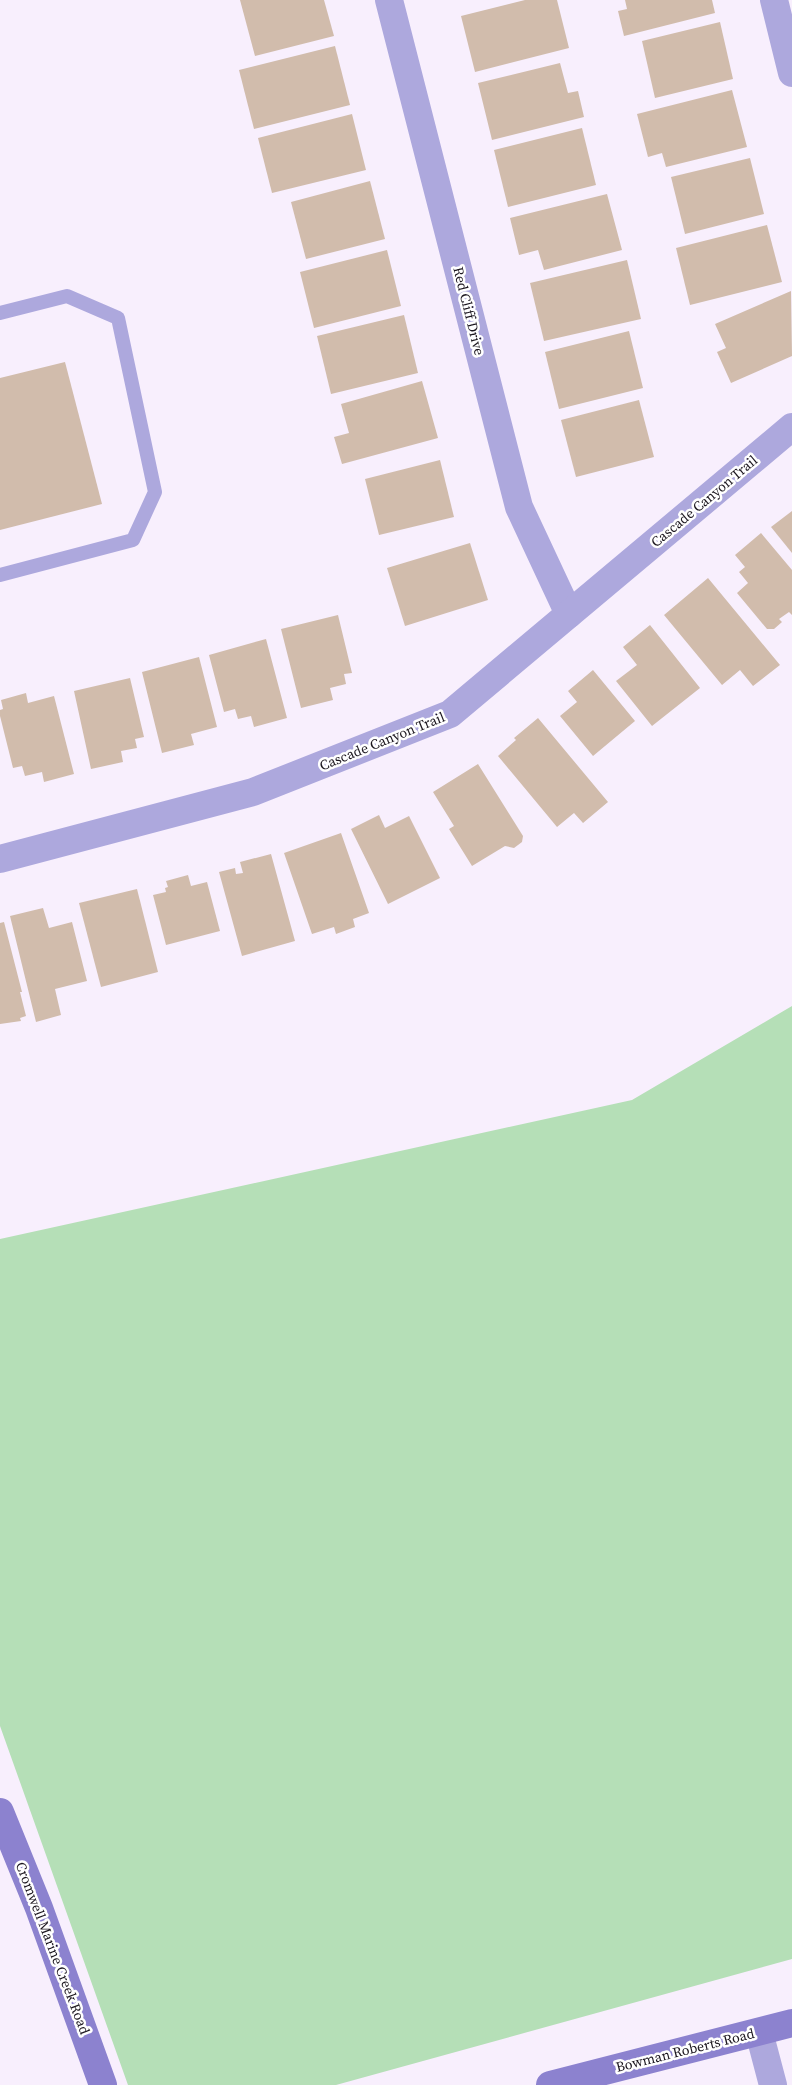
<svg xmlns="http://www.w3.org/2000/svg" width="792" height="2085" viewBox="0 0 792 2085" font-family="'Source Serif 4',serif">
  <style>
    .green { fill: #b5dfb7 }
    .building { fill: #d1bcac }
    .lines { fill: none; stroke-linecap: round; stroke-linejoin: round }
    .lane { stroke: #ada8dd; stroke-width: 14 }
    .street { stroke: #ada8dd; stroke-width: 28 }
    .secondary { stroke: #8c82cf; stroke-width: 28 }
    .labels { text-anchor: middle; stroke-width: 5; stroke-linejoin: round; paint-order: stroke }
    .street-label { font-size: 14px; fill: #1b161e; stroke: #fff }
  </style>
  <rect width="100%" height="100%" fill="#f8effd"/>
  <path class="green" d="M792 1006V1959L336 2085H128L0 1726V1239L632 1100Z"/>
  <g class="building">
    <path d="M240 0H324L334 36 255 56Z"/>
    <path d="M525 0H557L569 48 475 72 461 16Z"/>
    <path d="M625 0H712L715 13 624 36 618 11 627 9Z"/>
    <path d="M720 22 733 79 655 98 642 41Z"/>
    <path d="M335 46 350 105 254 129 239 70Z"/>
    <path d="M560 63 568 93 578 91 584 117 492 140 478 83Z"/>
    <path d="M732 90 747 147 666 167 662 153 648 157 637 114Z"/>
    <path d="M352 114 366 170 272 193 258 138Z"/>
    <path d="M582 128 596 185 508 207 494 150Z"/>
    <path d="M750 158 764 214 685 234 671 177Z"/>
    <path d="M370 181 385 239 306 259 291 202Z"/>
    <path d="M607 194 622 250 544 270 538 250 519 255 510 218Z"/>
    <path d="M767 225 782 282 690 305 676 248Z"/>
    <path d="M387 250 401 306 314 328 300 272Z"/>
    <path d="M627 260 641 319 544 341 530 283Z"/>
    <path d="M791 291 792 356 731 383 717 352 726 348 715 324Z"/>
    <path d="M404 315 418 373 331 394 317 336Z"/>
    <path d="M629 331 643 388 559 409 545 352Z"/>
    <path d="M65 362 102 504 0 530V378Z"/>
    <path d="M422 381 438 438 342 464 334 437 349 433 341 404Z"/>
    <path d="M639 400 654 457 576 477 561 420Z"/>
    <path d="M440 460 454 517 379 535 365 479Z"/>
    <path d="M792 511V553L771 527Z"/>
    <path d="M761 533 792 570V615L789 612 779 619 782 622 774 629H767L737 593 748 583 739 572 745 567 735 555Z"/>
    <path d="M470 543 488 600 405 626 387 568Z"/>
    <path d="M708 578 780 665 753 686 740 670 722 685 664 615Z"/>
    <path d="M338 615 352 673 344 674 346 684 330 688 333 700 301 708 281 629Z"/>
    <path d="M650 625 700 688 652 726 616 681 637 665 623 647Z"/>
    <path d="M266 639 287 718 254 727 251 716 238 719 235 709 224 712 209 655Z"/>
    <path d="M199 657 217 727 191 734 194 745 162 753 142 672Z"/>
    <path d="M593 670 635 721 593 756 560 716 577 702 568 691Z"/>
    <path d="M130 678 144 737 135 739 137 748 121 751 123 762 91 769 74 691Z"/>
    <path d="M26 693 28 703 54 696 74 774 44 782 42 772 25 776 22 766 13 768 0 716V710L3 709 1 700Z"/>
    <path d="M538 718 608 802 583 823 574 813 557 827 498 756 516 740 514 738Z"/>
    <path d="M478 764 523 836 522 842 514 848 505 846 472 866 449 829 454 826 433 792Z"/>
    <path d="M379 815 385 828 409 816 440 878 388 904 351 829Z"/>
    <path d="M341 833 369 913 353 919 355 927 336 934 334 927 312 934 284 853Z"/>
    <path d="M271 854 295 941 242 956 219 872 235 868 236 874 243 873 240 862Z"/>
    <path d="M188 875 191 886 207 882 220 931 166 945 153 895 166 892 165 888 168 887 166 881Z"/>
    <path d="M137 889 158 972 101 987 79 903Z"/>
    <path d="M43 908 49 928 72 922 87 981 55 989 61 1015 36 1022 10 916Z"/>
    <path d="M4 922 22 992H20L26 1016 20 1018 21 1021 0 1024V923Z"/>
  </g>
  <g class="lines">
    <path class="lane" d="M0 313 67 296 118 318 155 492 133 540 0 575"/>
    <g class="street">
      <path d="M389 0 519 507 569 614"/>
      <path d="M774 0 792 73"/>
      <path d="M0 859 253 792 450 714 792 427"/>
      <path d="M759 2032 773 2085"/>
    </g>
    <g class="secondary">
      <path d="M0 1812 39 1908 103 2085"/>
      <path d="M550 2085 792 2023"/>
    </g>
  </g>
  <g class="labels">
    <g class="street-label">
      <text transform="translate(469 311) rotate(76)" y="5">Red Cliff Drive</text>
      <text transform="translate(704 501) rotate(-40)" y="5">Cascade Canyon Trail</text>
      <text transform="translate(382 741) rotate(-22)" y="5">Cascade Canyon Trail</text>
      <text transform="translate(53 1948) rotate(69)" y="5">Cromwell Marine Creek Road</text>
      <text transform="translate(685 2050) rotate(-14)" y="5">Bowman Roberts Road</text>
    </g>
  </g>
</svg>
